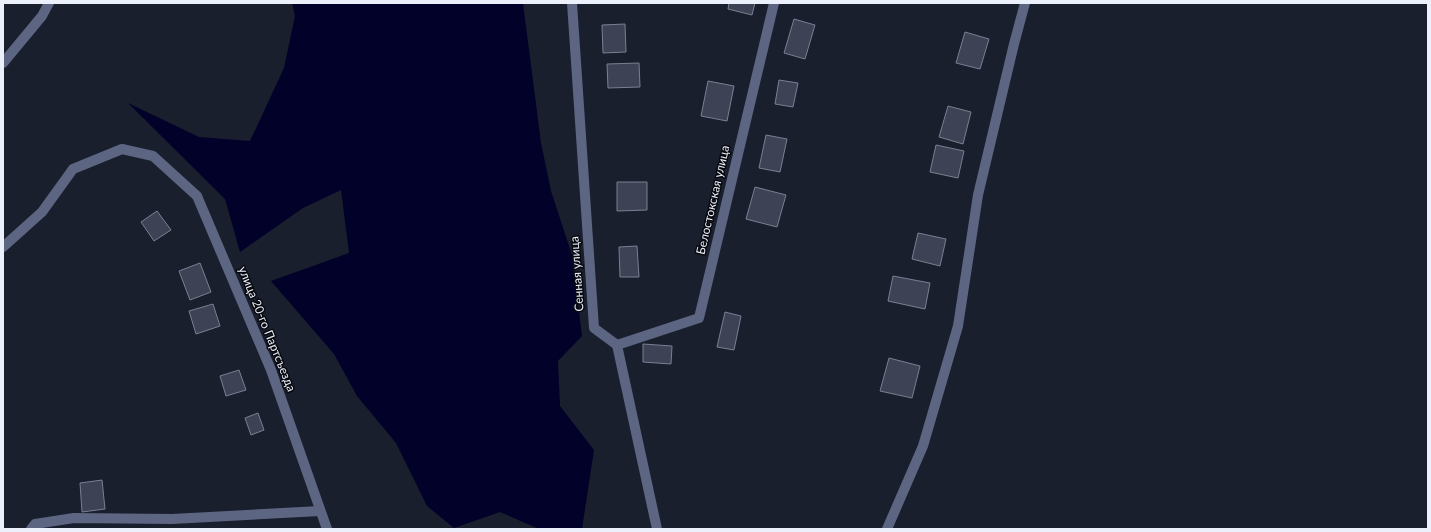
<svg xmlns="http://www.w3.org/2000/svg" width="1431" height="532" viewBox="0 0 1431 532" font-family="Lato,sans-serif">
  <style>
    .water { fill: #020129 }
    .building { fill: #3d4354; stroke: #7a8093 }
    .lines { fill: none; stroke-linecap: round; stroke-linejoin: round }
    .minor { stroke: #5c6581; stroke-width: 10 }
    .labels { text-anchor: middle; stroke-width: 3; stroke-linejoin: round; paint-order: stroke }
    .street-label { font-size: 12px; fill: #ecf0fa; stroke: #07090f }
  </style>
  <rect width="100%" height="100%" fill="#1a1f2e"/>
  <path class="water" d="M292 3H523L541 143 551 191 572 255 582 336 558 361 560 406 594 450 582 529H539L500 512 454 528 427 506 396 443 357 396 334 354 271 281 349 253 341 190 303 208 240 252 225 199 128 103 199 137 250 141 284 68 295 16Z"/>
  <g class="building">
    <path d="M729 3H755L752 15 728 9Z"/>
    <path d="M794 19 815 25 805 59 784 53Z"/>
    <path d="M625 24 626 52 603 53 602 25Z"/>
    <path d="M965 32 989 39 980 69 956 63Z"/>
    <path d="M639 63 640 87 608 88 607 64Z"/>
    <path d="M779 80 798 83 793 107 775 104Z"/>
    <path d="M708 81 734 86 727 121 701 116Z"/>
    <path d="M948 106 971 112 963 144 939 137Z"/>
    <path d="M766 135 787 139 780 172 759 168Z"/>
    <path d="M936 145 964 151 958 178 930 172Z"/>
    <path d="M617 182H647V210L617 211Z"/>
    <path d="M755 187 786 195 777 227 746 219Z"/>
    <path d="M157 211 171 230 154 241 141 222Z"/>
    <path d="M918 233 946 239 940 266 912 259Z"/>
    <path d="M637 246 639 277H620L619 247Z"/>
    <path d="M200 263 211 292 190 300 179 271Z"/>
    <path d="M893 276 930 283 925 309 888 301Z"/>
    <path d="M213 304 220 326 196 334 189 311Z"/>
    <path d="M725 312 741 316 734 350 717 347Z"/>
    <path d="M643 344 672 346 671 364 643 362Z"/>
    <path d="M889 358 920 366 912 398 880 391Z"/>
    <path d="M239 370 246 390 226 396 220 376Z"/>
    <path d="M258 413 264 430 251 435 245 418Z"/>
    <path d="M102 480 105 509 82 512 80 483Z"/>
  </g>
  <g class="lines">
    <g class="minor">
      <path d="M572 3 594 328 617 345 657 529"/>
      <path d="M3 63 42 16 49 3"/>
      <path d="M3 247 42 212 73 169 122 149 153 156 197 196 271 370 327 529"/>
      <path d="M617 345 699 318 774 3"/>
      <path d="M31 529 35 524 74 518 172 519 320 511"/>
      <path d="M887 529 923 446 958 326 978 195 1014 44 1025 3"/>
    </g>
  </g>
  <g class="labels">
    <g class="street-label">
      <text transform="translate(713 200) rotate(-77)" y="4">Белостокская улица</text>
      <text transform="translate(577 274) rotate(-94)" y="4">Сенная улица</text>
      <text transform="translate(267 329) rotate(68)" y="4">улица 20-го Партсъезда</text>
    </g>
  </g>
  <rect width="1431" height="532" fill="none" stroke="#ecf0fa" stroke-width="8"/>
</svg>
